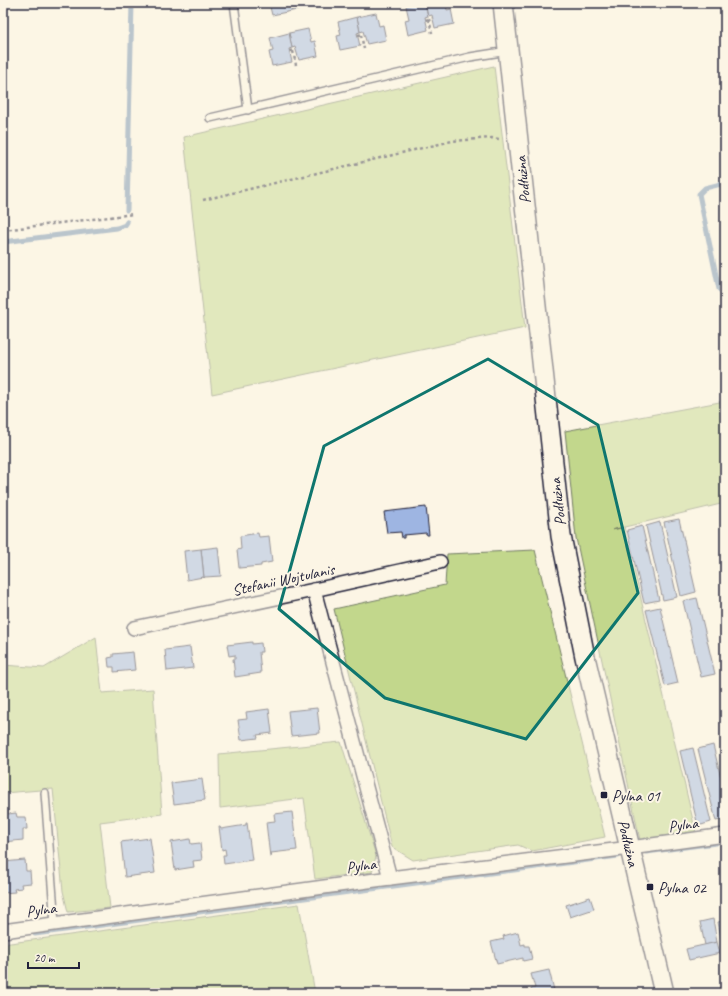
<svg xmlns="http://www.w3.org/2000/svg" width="728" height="996" viewBox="0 0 728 996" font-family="Caveat,sans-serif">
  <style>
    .green { fill: #c2d78c; stroke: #727c64 }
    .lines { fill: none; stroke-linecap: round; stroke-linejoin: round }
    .stream { stroke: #6b89ad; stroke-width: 5 }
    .building { fill: #9eb5e2; stroke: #22223b }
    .lane-casing { stroke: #22223b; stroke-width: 10 }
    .street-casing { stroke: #22223b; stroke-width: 16 }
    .secondary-casing { stroke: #22223b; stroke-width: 22 }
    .path { stroke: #22223b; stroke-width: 2.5; stroke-dasharray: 3 3; stroke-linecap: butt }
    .lane { stroke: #fcf5e5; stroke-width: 7 }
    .street { stroke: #fcf5e5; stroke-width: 13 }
    .secondary { stroke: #fcf5e5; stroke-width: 19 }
    .marked { fill: none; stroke: #0f766e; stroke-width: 3; stroke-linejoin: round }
    .poi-dot { fill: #22223b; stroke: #fcf5e5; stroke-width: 1.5 }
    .labels { text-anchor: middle; stroke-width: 4; stroke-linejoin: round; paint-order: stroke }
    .street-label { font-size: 16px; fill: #22223b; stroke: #fcf5e5 }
    .poi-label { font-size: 16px; fill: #22223b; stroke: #fcf5e5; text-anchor: start }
  </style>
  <rect width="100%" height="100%" fill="#fcf5e5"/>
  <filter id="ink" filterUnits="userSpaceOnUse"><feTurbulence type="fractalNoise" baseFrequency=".025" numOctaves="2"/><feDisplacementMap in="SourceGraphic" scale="8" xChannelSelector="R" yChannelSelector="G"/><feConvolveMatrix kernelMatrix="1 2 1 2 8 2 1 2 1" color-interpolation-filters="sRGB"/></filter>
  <g filter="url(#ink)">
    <g class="green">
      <path d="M494 66 525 328 212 394 184 137Z"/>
      <path d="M725 401V503L612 530 624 527 696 833 640 840 576 538 565 431Z"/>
      <path d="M535 550 605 837 532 851 518 845 413 860 392 847 334 609 445 585 447 554Z"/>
      <path d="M96 637 102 693 153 689 162 814 100 822 110 908 68 912 63 891 53 789 3 793V665L44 668Z"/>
      <path d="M341 742 376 856 372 872 315 879 304 798 220 808 219 754Z"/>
      <path d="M299 904 315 993H3V944Z"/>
    </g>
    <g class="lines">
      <g class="stream">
        <path d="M725 183 705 188 699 194 719 289 725 294"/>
        <path d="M127 210 132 3"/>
        <path d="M3 242 117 228 125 225 127 222"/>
        <path d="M646 852 716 843"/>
        <path d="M35 934 618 856"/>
      </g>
    </g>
    <g class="building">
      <path d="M269 3H290L292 11 272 15Z"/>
      <path d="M290 3H310L311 7 292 11Z"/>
      <path d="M418 3H425L428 16 425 17 428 30 408 35 405 20 409 19 406 6Z"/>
      <path d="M425 3H446L447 10 451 9 454 24 435 28 432 15 428 16Z"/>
      <path d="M376 13 379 26 383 25 386 40 367 44 363 31 360 32 357 17Z"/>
      <path d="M357 17 360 32 357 33 360 46 340 50 337 36 341 35 338 22Z"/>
      <path d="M308 29 311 42 315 41 318 56 299 60 295 47 292 48 289 33Z"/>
      <path d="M289 33 292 48 289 49 292 62 272 66 269 52 273 51 270 38Z"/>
      <path d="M426 507 429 535H427L426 533 404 535V538H402L401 532 387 533 384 512Z"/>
      <path d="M679 519 696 592 681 596 664 522Z"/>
      <path d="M660 522 677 597 663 600 646 526Z"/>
      <path d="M642 526 659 600 644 603 627 530Z"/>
      <path d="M258 533 259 537 269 536 272 562 261 564V566L239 568 237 550 241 549 240 536Z"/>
      <path d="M218 547 221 576 205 577 204 578 201 549Z"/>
      <path d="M201 549 204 578 203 577 187 580 184 551Z"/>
      <path d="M697 598 715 674 701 677 683 601Z"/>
      <path d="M660 607 678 683 665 686 646 610Z"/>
      <path d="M252 642V644L261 643 262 652H259L261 673 235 677 233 659H235V655L229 656 227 645Z"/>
      <path d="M190 647 193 668 167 671 165 650Z"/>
      <path d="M133 652 135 670 114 672V667H109L108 658 113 657V654Z"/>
      <path d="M317 708 320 733 291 736 288 711Z"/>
      <path d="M269 709 272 733 257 735 258 738 241 740 238 720 247 719 246 712Z"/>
      <path d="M713 745 725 795V819L716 821 698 749Z"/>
      <path d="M693 748 711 822 698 826 680 751Z"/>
      <path d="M202 779 205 800 174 804 171 783Z"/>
      <path d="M8 810V814L16 813 17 817H26L27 829H23V840L3 842V811Z"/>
      <path d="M292 812 297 850 271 853 272 856 270 857 266 822 275 821 274 814Z"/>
      <path d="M246 823H247L252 860 224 864 223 855H226L225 849 222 850 219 827H220L221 829 246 825Z"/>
      <path d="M150 838 155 873 125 877 121 842Z"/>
      <path d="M190 839 191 844 200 843 202 860 193 861 194 867 175 870 171 842Z"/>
      <path d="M25 860 26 871H30L31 883 21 884 22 888 14 889 15 892 3 893V880H4L3 862Z"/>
      <path d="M590 897 594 909 570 917 566 905Z"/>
      <path d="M713 919 717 942 705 945 700 922Z"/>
      <path d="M725 921V937L721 938 718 922Z"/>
      <path d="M518 932 521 945 525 944V946H529L532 959 523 961V958L497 964 491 942 504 939 503 936Z"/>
      <path d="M717 942 720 953 689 960 686 949Z"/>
      <path d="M549 970 554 990 543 993H532L531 989 535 988 531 974Z"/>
    </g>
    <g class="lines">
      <g class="lane-casing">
        <g id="lane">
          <path d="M234 3 248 110"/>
          <path d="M210 118 470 57 508 51"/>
          <path d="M45 793 55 924"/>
        </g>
      </g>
      <g class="street-casing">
        <g id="street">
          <path d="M314 590 390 878"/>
          <path d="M134 628 314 590 440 562"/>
          <path d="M3 931 390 878 630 848 725 835"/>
        </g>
      </g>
      <g class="secondary-casing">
        <path id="secondary" d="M503 3 561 536 585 657 664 993"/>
      </g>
      <g class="path">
        <path d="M429 19 432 33"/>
        <path d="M426 20 432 18"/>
        <path d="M358 35 364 34"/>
        <path d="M361 35 364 49"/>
        <path d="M290 51 296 50"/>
        <path d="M293 51 296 65"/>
        <path d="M203 200 452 141 492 138 499 139"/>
        <path d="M3 230 134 214"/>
      </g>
      <use href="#lane" class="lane"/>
      <use href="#street" class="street"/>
      <use href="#secondary" class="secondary"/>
    </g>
  </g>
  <path d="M0 0H728V996H0ZM488 359 598 425 638 593 526 739 385 698 279 609 324 446Z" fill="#fcf5e5" fill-opacity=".55" fill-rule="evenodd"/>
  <path class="marked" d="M488 359 598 425 638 593 526 739 385 698 279 609 324 446Z"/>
  <g class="poi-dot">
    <rect x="600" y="791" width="8" height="8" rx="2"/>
    <rect x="646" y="883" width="8" height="8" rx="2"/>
  </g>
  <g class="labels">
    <g class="street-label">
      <text transform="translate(522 180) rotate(-96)" y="6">Podłużna</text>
      <text transform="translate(557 502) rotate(-97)" y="6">Podłużna</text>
      <text transform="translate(283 579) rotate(-12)" y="6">Stefanii Wojtulanis</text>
      <text transform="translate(683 824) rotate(-8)" y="6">Pylna</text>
      <text transform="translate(629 843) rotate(77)" y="6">Podłużna</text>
      <text transform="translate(361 865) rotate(-8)" y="6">Pylna</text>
      <text transform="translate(41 909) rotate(-8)" y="6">Pylna</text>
    </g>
    <g class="poi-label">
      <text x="612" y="801">Pylna 01</text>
      <text x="658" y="893">Pylna 02</text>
    </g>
  </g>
  <rect width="728" height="996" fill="none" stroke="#fcf5e5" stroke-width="16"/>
  <rect x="8" y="8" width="712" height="980" fill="none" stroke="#22223b" stroke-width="1.5" filter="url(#ink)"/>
  <path d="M28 962v6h51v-6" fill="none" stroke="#22223b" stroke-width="2"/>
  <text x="34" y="962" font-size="12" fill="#22223b" stroke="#fcf5e5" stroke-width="3" paint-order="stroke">20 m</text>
</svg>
